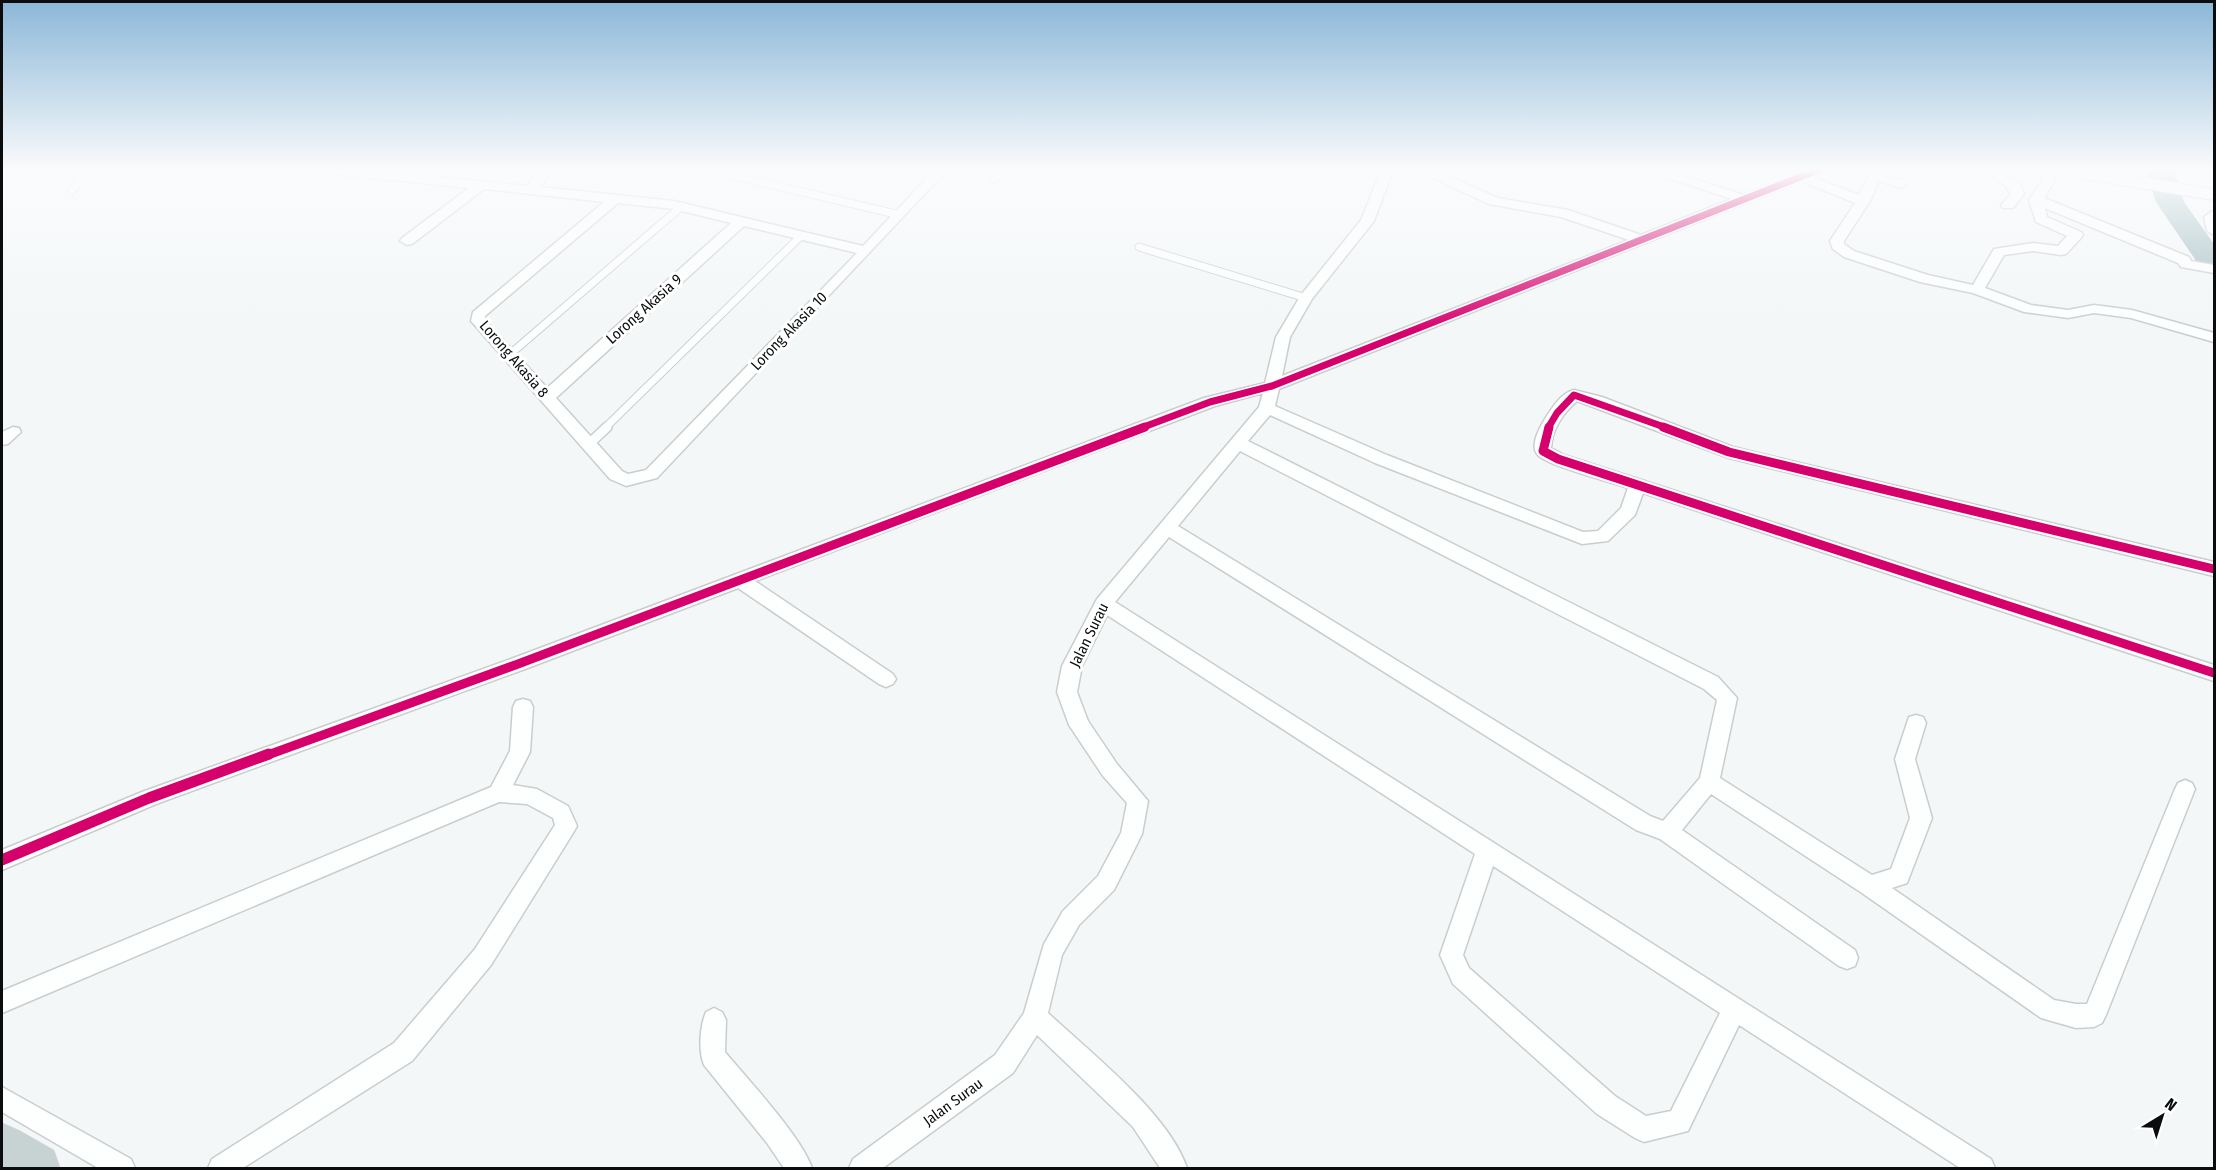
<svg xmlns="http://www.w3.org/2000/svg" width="2216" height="1170" viewBox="0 0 2216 1170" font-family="'Fira Sans Condensed',sans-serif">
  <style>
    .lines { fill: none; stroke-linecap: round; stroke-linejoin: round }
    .river { fill: #a0bcc1; fill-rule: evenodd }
    .service-far1-casing { stroke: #cacdce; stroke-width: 9 }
    .service-casing { stroke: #cacdce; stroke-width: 12 }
    .minor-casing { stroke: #cacdce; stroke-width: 3 }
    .secondary-casing { stroke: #cacdce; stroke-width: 2 }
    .motorway-casing { stroke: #cfd0d1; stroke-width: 3 }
    .service-far1 { stroke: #fdfefe; stroke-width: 7 }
    .service { stroke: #fdfefe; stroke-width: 9 }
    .minor { fill: #fdfefe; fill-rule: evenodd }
    .secondary { fill: #fdfefe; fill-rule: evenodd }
    .motorway { fill: #c7d2d3; fill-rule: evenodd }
    .cycleway-far2-casing { stroke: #fff; stroke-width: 10 }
    .cycleway-far1-casing { stroke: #fff; stroke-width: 13 }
    .cycleway-casing { stroke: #fff; stroke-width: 15 }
    .cycleway-far2 { stroke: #d6006c; stroke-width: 7 }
    .cycleway-far1 { stroke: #d6006c; stroke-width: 9 }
    .cycleway { stroke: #d6006c; stroke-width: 11 }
    .labels { text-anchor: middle; stroke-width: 6; stroke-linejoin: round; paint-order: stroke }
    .street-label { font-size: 15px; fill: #0a0c0d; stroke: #fff }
  </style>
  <rect width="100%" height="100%" fill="#f3f7f8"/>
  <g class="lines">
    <path class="river" d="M2145 168H2173L2184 202 2214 244V274L2203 271 2156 202Z"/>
    <g class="service-far1-casing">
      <g id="service-far1">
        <path d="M701 168 900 215"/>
        <path d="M2202 168 2214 175"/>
        <path d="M994 180 1007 168"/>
        <path d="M72 191 87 168"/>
        <path d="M1139 247 1306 298"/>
        <path d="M509 355 682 206"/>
        <path d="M605 428 801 236"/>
      </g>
    </g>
    <g class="service-casing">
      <path id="service" d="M589 444 607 427"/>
    </g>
    <g class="minor-casing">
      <g id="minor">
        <path d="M307 168H355L527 186 541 168H554L540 187 674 201 863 246 928 177 899 168 934 171 936 168H949L657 478 626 486 610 479 471 321 473 312 604 202 484 189 412 244 407 245 400 241 402 238 469 188 313 172ZM618 203 674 209 731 223 547 388 485 320V316ZM744 226 857 253 646 470 628 474 622 471 556 398Z"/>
        <path d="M1382 168H1394L1374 221 1312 299 1290 337 1282 376 1629 240 1561 217 1489 204 1411 168H1429L1498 198 1568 210 1641 235 1732 199 1638 168H1659L1744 195 1811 168H1829L1812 177 1859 195 1869 176 1867 168H1879L1881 174 1906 181 1907 184 1901 188 1879 181 1870 201 1844 241V244L1854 251 1928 275 1973 285 1994 249 2033 243 2058 246 2067 236 2036 222 2029 200 2043 180 2041 168H2053L2055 180 2044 198 2189 257 2191 261 2214 265V273L2181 267 2178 263 2045 208 2047 217 2081 232 2083 235 2081 238 2066 254 2061 255 2033 251 2004 255 1985 288 2031 305 2068 310 2094 305 2132 310 2214 333V342L2131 318 2094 313 2068 318 2024 312 1973 293 1920 282 1844 257 1833 249 1830 241 1855 203 1801 181 1279 389 1275 406 1387 455 1583 532 1598 531 1621 508 1628 488C1611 482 1545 465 1537 454 1530 445 1540 427 1545 419 1552 408 1561 393 1574 390L1602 397 1733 447 2214 562V576L1729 458 1577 401C1563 413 1552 429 1551 448L1564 455 2214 665V681L1643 493 1635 515 1608 541 1582 544 1375 463 1270 415 1248 441 1718 677 1737 698 1720 778 1872 875 1891 869 1910 818 1895 759 1909 717 1916 715 1923 717 1926 723 1915 759 1932 818 1907 883 1892 888 2054 1000 2076 1004H2087L2175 789 2178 783 2185 780 2192 783 2195 789 2106 1015 2102 1023 2094 1027 2076 1028 2041 1018 1862 893 1711 794 1682 830 1855 950 1858 958 1855 966 1847 969 1839 966 1660 839 1636 830 1169 537 1115 602 1991 1159 1995 1168H1960L1739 1025 1688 1131 1644 1142 1635 1138 1597 1114 1453 984 1440 955 1475 854 1107 615 1082 666 1077 692 1088 721 1117 764 1148 801 1142 834 1114 890 1079 925 1062 955 1048 1013C1090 1052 1169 1114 1187 1168H1160L1133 1127 1037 1035 1013 1073 883 1168H849L853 1159 995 1055 1024 1013 1044 944 1063 911 1098 876 1121 833 1127 803 1103 776 1069 725 1057 692 1062 666 1097 599 1259 407 1263 393 1215 406 755 581 893 674 896 679 893 684 886 687 879 684 738 588 525 669 156 804 2 870V850L142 792 511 659 1204 398 1265 383 1276 337 1301 295 1361 220ZM1240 451 1704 689 1717 700 1700 778 1663 821 1650 816 1178 526ZM1493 866 1720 1013 1671 1111 1646 1116 1615 1096 1469 968 1463 955Z"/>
        <path d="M1986 168H1999L2021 185 2024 194 2013 208H2003L2001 205 2011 194C2006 184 1993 178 1986 168Z"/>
        <path d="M2214 210V235L2207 231 2204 217Z"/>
        <path d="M13 427 19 428 21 432 8 444 2 445V432Z"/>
        <path d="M523 699 530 701 533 707 530 752 513 785 537 789 568 806 577 826 573 833 491 965 412 1061 243 1168H208L212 1159 394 1043 475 949 555 825 553 818 527 804 499 802 2 1013V991L491 787 510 751 513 707 516 701Z"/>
        <path d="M714 1008 722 1012 726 1020 725 1052C749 1081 801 1136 812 1168H784L767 1143 704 1065C698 1050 700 1026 706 1012Z"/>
        <path d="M2 1087 131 1159 135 1168H98L2 1112Z"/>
      </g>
    </g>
    <g class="secondary-casing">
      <path id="secondary" d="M2039 168H2084L2214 189V200L2048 173Z"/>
    </g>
    <g class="motorway-casing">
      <path id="motorway" d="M2 1124 18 1131 53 1151 59 1168H2Z"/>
    </g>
    <use href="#service-far1" class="service-far1"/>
    <use href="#service" class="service"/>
    <use href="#minor" class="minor"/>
    <use href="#secondary" class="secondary"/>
    <use href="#motorway" class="motorway"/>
    <g class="cycleway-far2-casing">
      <g id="cycleway-far2">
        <path d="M1141 428 1210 402 1272 386 1823 168"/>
        <path d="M1548 428 1557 413 1574 395 1667 428"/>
      </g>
    </g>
    <g class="cycleway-far1-casing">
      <g id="cycleway-far1">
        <path d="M1549 427 1543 451 1558 459 2214 673"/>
        <path d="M1663 427 1729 452 2214 569"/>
        <path d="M265 756 518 664 1145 427"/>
      </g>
    </g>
    <g class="cycleway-casing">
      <path id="cycleway" d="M2 860 149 798 269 754"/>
    </g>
    <use href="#cycleway-far2" class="cycleway-far2"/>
    <use href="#cycleway-far1" class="cycleway-far1"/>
    <use href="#cycleway" class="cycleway"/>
  </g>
  <linearGradient id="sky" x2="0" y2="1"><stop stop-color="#8bb7d8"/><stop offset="0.51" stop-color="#fafbfc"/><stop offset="1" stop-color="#fafbfc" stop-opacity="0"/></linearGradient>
  <rect width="2216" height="332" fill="url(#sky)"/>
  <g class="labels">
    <g class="street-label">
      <text transform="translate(644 309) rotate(-42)" y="5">Lorong Akasia 9</text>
      <text transform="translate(789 331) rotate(-46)" y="5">Lorong Akasia 10</text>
      <text transform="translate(514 359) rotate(49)" y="5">Lorong Akasia 8</text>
      <text transform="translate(1089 635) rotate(-64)" y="5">Jalan Surau</text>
      <text transform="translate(953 1102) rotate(-36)" y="5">Jalan Surau</text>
    </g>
  </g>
  <rect width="2216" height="1170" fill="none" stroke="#0a0c0d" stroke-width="6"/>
  <g transform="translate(2162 1116) rotate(38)" stroke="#ffffff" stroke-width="4.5" paint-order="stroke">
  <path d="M0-4.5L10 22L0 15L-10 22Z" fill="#0a0c0d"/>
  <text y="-9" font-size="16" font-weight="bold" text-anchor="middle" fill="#0a0c0d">N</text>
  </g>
</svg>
